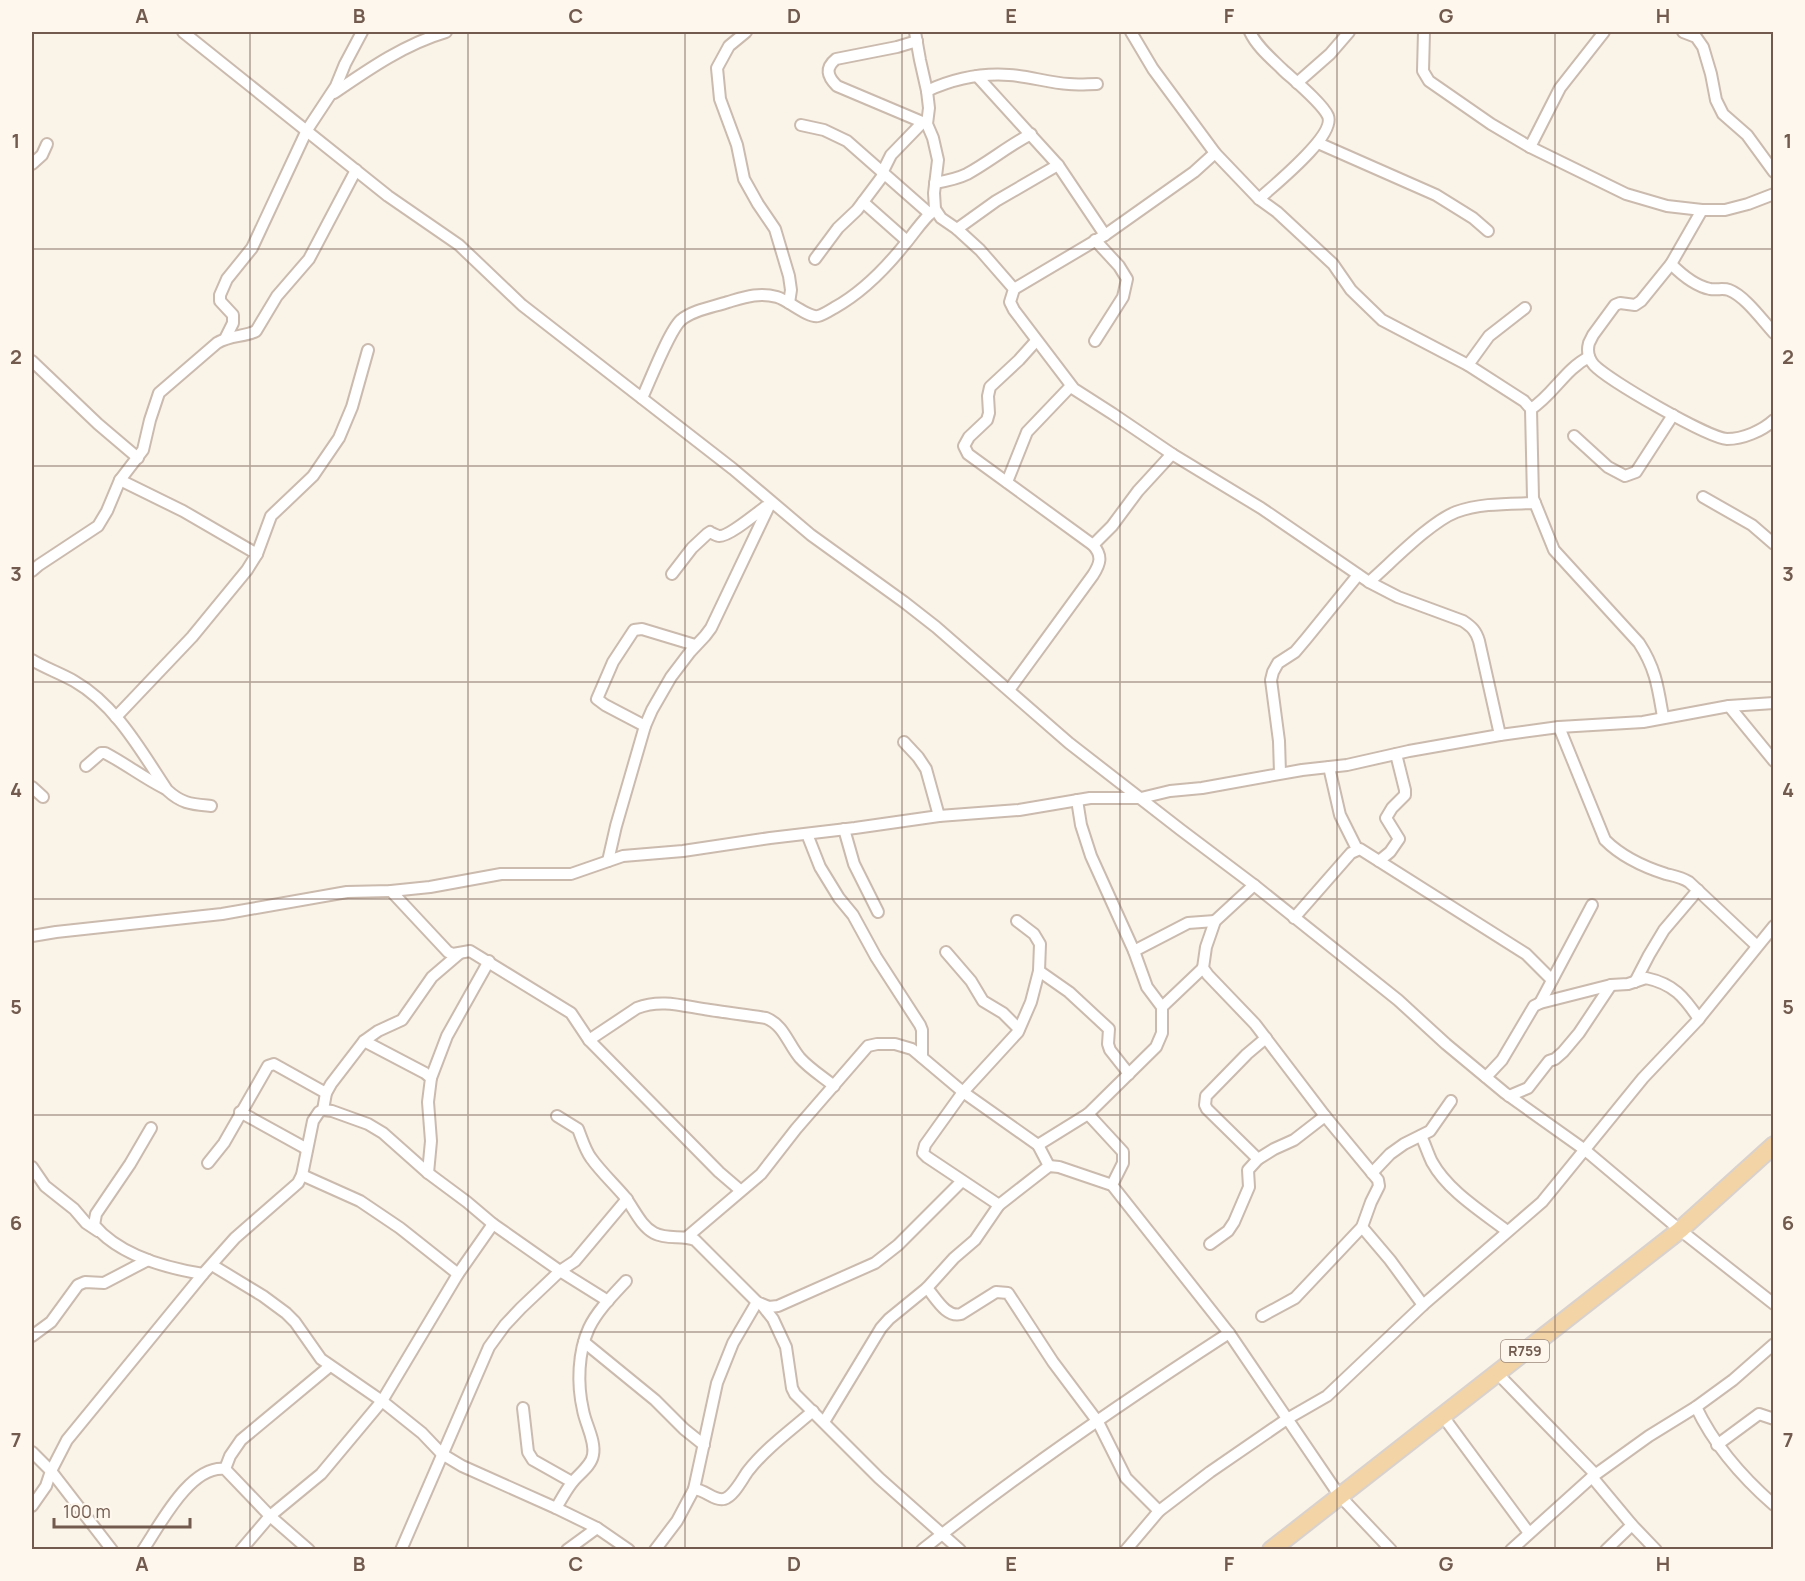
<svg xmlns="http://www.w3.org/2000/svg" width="1805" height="1581" viewBox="0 0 1805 1581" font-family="Manrope,sans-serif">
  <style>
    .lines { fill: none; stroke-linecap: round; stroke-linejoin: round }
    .minor-casing { stroke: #cbbaae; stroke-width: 14 }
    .primary-casing { stroke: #d8d1cd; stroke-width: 20 }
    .minor { stroke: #fff; stroke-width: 10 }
    .primary { stroke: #f3d4a6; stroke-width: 16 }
    .grid { fill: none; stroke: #725a4e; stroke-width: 1.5; stroke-opacity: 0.55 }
    .labels { text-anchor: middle; stroke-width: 4.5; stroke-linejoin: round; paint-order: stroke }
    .shield { fill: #fdf7ed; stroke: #9c897e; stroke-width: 1.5 }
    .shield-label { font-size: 14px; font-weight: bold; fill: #725a4e }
    .neatline { fill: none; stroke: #725a4e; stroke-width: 2 }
    .grid-label { font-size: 20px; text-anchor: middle; font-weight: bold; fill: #725a4e }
  </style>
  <rect width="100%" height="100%" fill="#faf3e7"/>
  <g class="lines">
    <g class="minor-casing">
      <g id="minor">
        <path d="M183 32 388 196 459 245 522 305 733 469 811 535 904 602 936 627 1069 743 1181 830 1254 885 1398 1000 1446 1044 1505 1093 1585 1150 1680 1230 1774 1304"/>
        <path d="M746 32 729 46 717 68 720 99 737 145 744 179 758 204 775 229 789 276 791 290 789 303"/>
        <path d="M915 32 920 60 927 91 929 108 927 124 933 138 938 160 934 193 935 209 941 218 957 229 980 250 1014 289 1010 302 1014 310 1074 389 1113 414 1172 454 1261 508 1369 582 1398 597 1463 621C1472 627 1476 631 1479 641L1500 735"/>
        <path d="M1131 32 1153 69 1215 153 1259 199 1277 212 1333 264 1351 290 1382 320 1468 365 1524 401 1531 409 1533 498 1554 550 1639 643C1656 669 1658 688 1663 717"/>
        <path d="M1250 32C1257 47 1272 59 1283 70 1295 81 1322 103 1328 116 1336 136 1274 185 1259 199"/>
        <path d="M1424 32 1423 71 1429 81 1491 124 1530 147 1626 194 1667 206 1702 210H1725L1748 204 1774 194"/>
        <path d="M1683 32 1696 37 1703 47 1711 74 1716 100 1723 114 1747 135 1774 172"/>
        <path d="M917 41 897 47 836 59C825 68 827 76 837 86L927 124"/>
        <path d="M977 76 1058 165 1105 235"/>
        <path d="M1297 83 1330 54 1349 32"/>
        <path d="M927 91C953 79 981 73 1009 75 1029 76 1049 83 1069 84 1078 85 1088 84 1097 84"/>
        <path d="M334 93C369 69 405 44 446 32"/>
        <path d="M801 125 824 130 847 141 930 214"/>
        <path d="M1318 143 1436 195 1473 218 1488 231"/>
        <path d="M1530 147 1560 88 1604 32"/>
        <path d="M32 164 42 155 47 144"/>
        <path d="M882 173 891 155 923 122"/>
        <path d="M935 183C946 181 957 179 967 174 989 162 1008 146 1031 134"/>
        <path d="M863 202 907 241"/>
        <path d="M1702 210 1671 264 1641 301 1635 305 1620 303 1615 305 1593 335 1589 343C1587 350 1588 358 1594 365 1608 380 1708 438 1727 439 1743 439 1762 431 1774 420"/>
        <path d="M957 229 996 201 1058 165"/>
        <path d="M1095 240 1119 266 1127 279 1123 297 1095 341"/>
        <path d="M815 259 838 228 857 210 884 174"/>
        <path d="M1671 264C1682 275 1695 286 1710 289 1717 290 1724 288 1729 290 1745 296 1762 320 1774 333"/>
        <path d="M1014 289 1105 235 1194 172 1215 153"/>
        <path d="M226 337 233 323V315L220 301V295L227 279 252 248 307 130 336 86 345 64 362 32"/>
        <path d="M32 361 98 424 138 458"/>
        <path d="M1468 365 1489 336 1525 308"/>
        <path d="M642 398C650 381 669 331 681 320 693 310 713 307 728 302 745 297 759 292 777 297 788 300 808 318 818 316 823 315 829 311 834 308 863 292 885 269 905 244 915 232 923 219 935 209"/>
        <path d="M1531 409C1553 395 1565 369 1589 357"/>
        <path d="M1574 436 1608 467 1625 476 1636 472 1673 415"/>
        <path d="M120 480 183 511 257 554"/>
        <path d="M1007 482 1027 432 1070 387"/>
        <path d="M1703 497 1752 525 1774 544"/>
        <path d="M1093 545 1112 526 1138 491 1172 454"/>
        <path d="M32 571 39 565 98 526 107 511 120 480 143 450 150 420 159 393 217 343C230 335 245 337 256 331L277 296 309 259 356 170"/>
        <path d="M672 574 692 548 707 534 710 532C711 533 718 536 719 536 728 537 757 513 765 507"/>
        <path d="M1369 582C1391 563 1430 522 1456 512 1481 503 1508 504 1535 503"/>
        <path d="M32 660C45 668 60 673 74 681 116 705 141 751 167 790 182 804 192 804 211 806"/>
        <path d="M1009 690 1093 575C1100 564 1103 556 1093 545L968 454 964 446 969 437 987 420 989 413 988 396 990 387 1019 360 1036 341"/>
        <path d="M1729 706 1774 761"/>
        <path d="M116 717 192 637 247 570 257 554 271 516 313 476 339 438 352 407 368 350"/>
        <path d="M645 726 605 705 597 699 613 662 634 630 642 629 695 645"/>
        <path d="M1559 727 1605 840C1622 857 1644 867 1666 874 1674 876 1681 877 1689 882L1757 946"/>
        <path d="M904 742 918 757 926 769 939 816"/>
        <path d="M86 766 101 753H105C126 764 144 778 164 788"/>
        <path d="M1329 767 1340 815 1357 849"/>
        <path d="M1280 773 1279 741 1271 680 1273 672 1278 663 1295 652 1306 639 1358 575"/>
        <path d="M32 787 43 797"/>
        <path d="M844 829 854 864 878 912"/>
        <path d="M807 834 820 867 839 898 853 915 876 957 920 1025 922 1030V1057"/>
        <path d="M608 861 616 826 645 726 652 710 671 677 690 652 705 636 711 628 771 502"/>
        <path d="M1379 861 1390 852 1399 839 1386 818 1392 808 1405 795V790L1396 754"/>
        <path d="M1254 885 1215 921 1206 947 1203 968 1208 975 1255 1024 1325 1116 1378 1180 1379 1186 1371 1202 1362 1227 1295 1298 1262 1316"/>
        <path d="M391 891 448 952 453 954 470 951 571 1013 589 1040 719 1172 740 1190"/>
        <path d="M1294 918 1351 853 1360 849 1526 954 1552 980"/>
        <path d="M32 936 56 932 222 914 347 892 391 891 430 887 501 874H571L623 856 683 851 770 838 855 828 939 816 1019 810 1090 798H1141L1170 791 1202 788 1302 770 1347 765 1409 751 1500 735 1559 727 1643 722 1729 706 1774 703"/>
        <path d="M1134 951 1188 923 1215 921"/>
        <path d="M946 952 971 981 983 1001 1003 1013 1019 1029"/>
        <path d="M1039 971 1069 992 1109 1029 1108 1044 1110 1050 1129 1074"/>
        <path d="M1635 982 1649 955 1664 930 1698 890"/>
        <path d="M1540 1003 1592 905"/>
        <path d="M1162 1007 1203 968"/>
        <path d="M589 1040 637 1008C662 998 686 1007 710 1010 729 1013 747 1015 766 1018 784 1025 788 1044 800 1058 810 1069 823 1077 834 1086"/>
        <path d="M364 1041 425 1073 431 1078 428 1102 431 1141 428 1173"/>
        <path d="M1486 1077 1502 1060 1534 1006 1540 1003 1611 985 1628 984 1646 978C1674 984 1684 997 1699 1019"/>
        <path d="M431 1078 447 1036 489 961"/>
        <path d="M1509 1096 1528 1088 1549 1061 1555 1059 1563 1052 1579 1033 1611 985"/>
        <path d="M323 1110 326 1093 331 1084 364 1041 378 1031 402 1020 432 977 460 953"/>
        <path d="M240 1112 307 1149"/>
        <path d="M1088 1114 1123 1152V1163L1112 1185"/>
        <path d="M557 1116 578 1129C582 1139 585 1150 591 1158 601 1172 614 1184 625 1197 634 1209 641 1226 654 1233 667 1240 682 1235 695 1240L757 1302 769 1307 778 1306 875 1263 898 1245 962 1181"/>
        <path d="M151 1128 130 1164 96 1214 94 1225C119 1255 166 1268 203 1274"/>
        <path d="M1421 1136C1425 1144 1428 1154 1432 1162 1448 1191 1481 1211 1507 1231"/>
        <path d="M1038 1145 1088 1114 1156 1047 1162 1033V1007L1147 987 1134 951 1091 856 1081 825 1077 800"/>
        <path d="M1258 1159 1207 1109 1205 1105 1206 1096 1247 1054 1266 1038"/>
        <path d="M208 1163 224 1143 268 1066 274 1064 326 1093"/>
        <path d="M32 1167 45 1186 74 1209 86 1223 98 1231"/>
        <path d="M1372 1173 1390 1154 1404 1144 1430 1131 1451 1101"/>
        <path d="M302 1175 360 1201 400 1228 458 1274"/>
        <path d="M999 1205 927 1157 923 1153 925 1145 963 1092 1018 1032 1031 1002 1039 971 1040 944 1034 934 1017 921"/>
        <path d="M1362 1227 1390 1260 1423 1305"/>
        <path d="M687 1237 761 1174 796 1129 868 1046 877 1044H895L912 1049 963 1092 1038 1145 1049 1166"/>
        <path d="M1210 1244 1228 1231 1234 1222 1249 1187 1248 1170 1258 1159 1274 1149 1294 1140 1325 1116"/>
        <path d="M212 1265 263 1296 286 1313 295 1322 321 1359 382 1401 422 1433 442 1454 462 1466 556 1508 597 1528 629 1550"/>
        <path d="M927 1288C936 1298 946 1318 961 1314L996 1292 1008 1293 1053 1362 1098 1422 1126 1478 1159 1511"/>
        <path d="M762 1305 773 1319 786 1347 792 1388 795 1394 879 1478 960 1550"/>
        <path d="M32 1336 51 1322 78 1285 85 1282 104 1283 148 1260"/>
        <path d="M584 1342 655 1400 684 1429 704 1445"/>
        <path d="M1497 1373 1595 1474"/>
        <path d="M1696 1407C1714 1445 1742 1477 1774 1505"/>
        <path d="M523 1408 528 1452 533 1460 572 1482"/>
        <path d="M1442 1415 1529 1533"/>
        <path d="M824 1422 881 1328 889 1319 927 1288 954 1258 975 1240 999 1205 1049 1166 1059 1167 1112 1185 1229 1333 1339 1495 1391 1550"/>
        <path d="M1717 1445 1759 1414 1774 1419"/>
        <path d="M32 1452 51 1471 112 1550"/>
        <path d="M225 1469 230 1456 241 1440 330 1366"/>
        <path d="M1592 1477 1632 1525 1656 1550"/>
        <path d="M694 1489 717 1383 733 1343 757 1302"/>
        <path d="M32 1506 46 1486 51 1471 67 1440 203 1274 235 1238 298 1183 302 1175 313 1121 319 1112 323 1110 332 1111 368 1124 383 1133 428 1173 467 1202 493 1224 560 1271 608 1301"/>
        <path d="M556 1508C561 1500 565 1492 571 1484 577 1475 591 1467 593 1455 596 1441 585 1423 583 1410 577 1384 578 1352 589 1328 597 1311 613 1295 626 1281"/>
        <path d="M143 1550C160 1525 190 1465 225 1469L270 1516 309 1550"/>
        <path d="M241 1550 270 1516 321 1474 382 1401 458 1274 493 1224"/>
        <path d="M401 1550 489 1347 505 1325 521 1308 560 1271 575 1261 627 1199"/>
        <path d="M567 1550 597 1528"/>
        <path d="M655 1550 677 1521 694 1489C706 1490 714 1501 724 1499 734 1496 742 1479 748 1471 766 1448 791 1430 813 1411"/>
        <path d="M922 1550C1020 1472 1124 1401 1229 1333"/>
        <path d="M1126 1550 1159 1511 1210 1472 1287 1419 1327 1396 1423 1305 1542 1202 1643 1078 1697 1021 1774 926"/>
        <path d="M1511 1550 1592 1477 1649 1436 1696 1407 1733 1380 1774 1344"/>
        <path d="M1606 1550 1632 1525"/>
      </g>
    </g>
    <g class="primary-casing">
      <path id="primary" d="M1271 1550 1680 1230 1774 1145"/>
    </g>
    <use href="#minor" class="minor"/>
    <use href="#primary" class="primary"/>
  </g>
  <path class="grid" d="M250 32V1550M468 32V1550M685 32V1550M902 32V1550M1120 32V1550M1337 32V1550M1555 32V1550M32 249H1774M32 466H1774M32 682H1774M32 899H1774M32 1115H1774M32 1332H1774"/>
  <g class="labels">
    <rect class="shield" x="1501" y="1340" width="48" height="22" rx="4.5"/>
    <g class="shield-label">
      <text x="1525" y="1356">R759</text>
    </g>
  </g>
  <rect width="1805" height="1581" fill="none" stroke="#fdf7ed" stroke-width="66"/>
  <path d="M54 1518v9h136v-9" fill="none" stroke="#725a4e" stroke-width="3"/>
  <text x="63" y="1518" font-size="18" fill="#725a4e" stroke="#fdf7ed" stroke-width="4.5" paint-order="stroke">100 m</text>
  <rect x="33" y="33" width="1739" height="1515" class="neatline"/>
  <g class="grid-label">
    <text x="142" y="23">A</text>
    <text x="359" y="23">B</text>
    <text x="576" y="23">C</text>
    <text x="794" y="23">D</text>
    <text x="1011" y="23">E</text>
    <text x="1229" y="23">F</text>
    <text x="1446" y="23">G</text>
    <text x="1663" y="23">H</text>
    <text x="16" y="148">1</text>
    <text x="1788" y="148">1</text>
    <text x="16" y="364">2</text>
    <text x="1788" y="364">2</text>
    <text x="16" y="581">3</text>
    <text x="1788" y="581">3</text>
    <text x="16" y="797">4</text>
    <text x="1788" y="797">4</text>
    <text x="16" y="1014">5</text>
    <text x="1788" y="1014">5</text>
    <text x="16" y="1230">6</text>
    <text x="1788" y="1230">6</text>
    <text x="16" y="1447">7</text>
    <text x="1788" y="1447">7</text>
    <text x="142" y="1571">A</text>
    <text x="359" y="1571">B</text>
    <text x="576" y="1571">C</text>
    <text x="794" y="1571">D</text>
    <text x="1011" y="1571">E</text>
    <text x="1229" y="1571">F</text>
    <text x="1446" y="1571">G</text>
    <text x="1663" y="1571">H</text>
  </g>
</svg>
